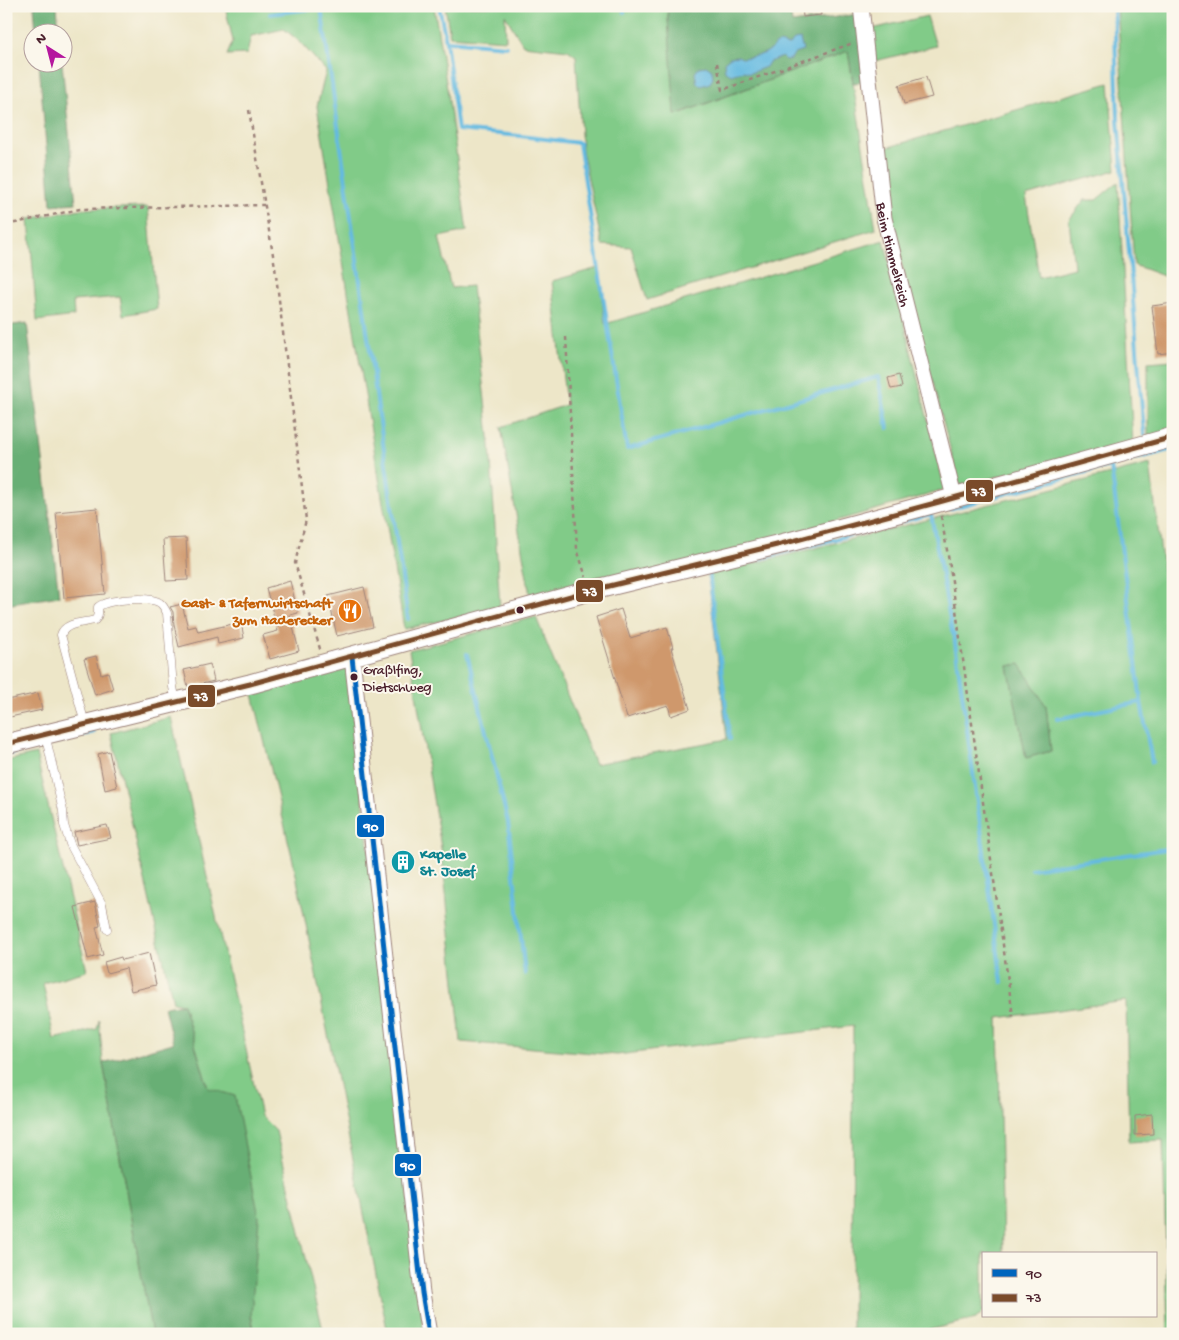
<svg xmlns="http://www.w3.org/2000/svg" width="1179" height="1340" viewBox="0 0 1179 1340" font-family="'Gochi Hand',sans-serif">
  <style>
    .green { fill: #81cb88; stroke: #66755a; fill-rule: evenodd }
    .forest { fill: #68af74; stroke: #596750 }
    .water { fill: #64bae1; stroke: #576c86 }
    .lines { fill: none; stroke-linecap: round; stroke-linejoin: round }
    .stream { stroke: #64bae1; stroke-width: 4 }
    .building { fill: #cf986c }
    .service-casing { stroke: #9c827a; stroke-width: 9 }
    .minor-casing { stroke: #9c827a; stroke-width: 17 }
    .tertiary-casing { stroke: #9c827a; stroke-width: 21 }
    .path { stroke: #9c827a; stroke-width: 2.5; stroke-dasharray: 4 4; stroke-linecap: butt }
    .service { stroke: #fff; stroke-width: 8 }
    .minor { stroke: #fff; stroke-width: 15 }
    .tertiary { stroke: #fff; stroke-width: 19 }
    .bus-1-casing { stroke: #fbf7ec; stroke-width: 9 }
    .bus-2-casing { stroke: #fbf7ec; stroke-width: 9 }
    .bus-1 { stroke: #0065bd; stroke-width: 5 }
    .bus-2 { stroke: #7a4b2a; stroke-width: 5 }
    .bus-dot { fill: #4a1f2b; stroke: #fbf7ec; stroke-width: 2 }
    .labels { text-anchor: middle; stroke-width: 4; stroke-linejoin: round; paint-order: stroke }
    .bus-label { font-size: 14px; fill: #4a1f2b; stroke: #fbf7ec; text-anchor: start }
    .street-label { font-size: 15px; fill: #4a1f2b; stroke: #fbf7ec }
    .food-label { font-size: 15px; font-weight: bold; fill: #c56008; stroke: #fbf7ec; text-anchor: end }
    .culture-label { font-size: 15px; font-weight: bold; fill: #0d838f; stroke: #fbf7ec; text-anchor: start }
    .line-badge { stroke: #fbf7ec; stroke-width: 2 }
    .badge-label { font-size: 14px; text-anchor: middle; font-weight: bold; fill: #fff }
  </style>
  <rect width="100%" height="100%" fill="#fbf7ec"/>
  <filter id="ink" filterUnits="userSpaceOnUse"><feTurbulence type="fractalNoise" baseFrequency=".02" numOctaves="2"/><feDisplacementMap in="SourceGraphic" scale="10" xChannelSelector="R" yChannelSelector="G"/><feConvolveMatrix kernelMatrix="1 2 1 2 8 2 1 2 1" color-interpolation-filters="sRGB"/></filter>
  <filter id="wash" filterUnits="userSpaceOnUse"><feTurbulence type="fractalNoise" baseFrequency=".0096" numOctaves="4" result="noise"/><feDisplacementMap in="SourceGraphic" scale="20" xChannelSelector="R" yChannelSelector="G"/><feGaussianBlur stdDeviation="1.12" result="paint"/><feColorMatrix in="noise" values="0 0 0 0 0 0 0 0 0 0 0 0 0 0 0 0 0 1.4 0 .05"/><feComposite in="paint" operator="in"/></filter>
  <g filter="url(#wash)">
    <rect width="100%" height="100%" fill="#ede6c8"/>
    <g class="green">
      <path d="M225 6H434L449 101 467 231 439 237 451 288 472 286 490 445 500 608 404 629 317 106 326 71 299 41 284 29 251 36 247 54 227 55 233 41Z"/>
      <path d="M445 6H667L676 115 848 51 876 229 647 300 631 247 602 245 582 150 576 56 568 50 523 45 505 15 506 40 450 36Z"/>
      <path d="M1117 6H1173V278H1169L1134 265Z"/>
      <path d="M927 16 936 46 875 61 872 29Z"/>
      <path d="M1109 83 1116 170 1026 196 1039 277 1074 268 1069 220 1084 200H1096L1118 182 1133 443 960 486 889 215 882 149Z"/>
      <path d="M148 207 157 309 123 315 120 297 73 301 74 316 37 321 29 219 80 209Z"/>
      <path d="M884 240 945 490 589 591 531 601 501 427 566 405 552 281 598 268 605 324Z"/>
      <path d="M1173 360V431L1148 439V362Z"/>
      <path d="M1150 464 1173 650V1334H1168L1163 1140 1129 1142 1126 1001 998 1018 1003 1254H983V1312L976 1319 911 1334H852L853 1026 617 1055 461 1042 442 854 409 650 536 617 595 764 727 739 708 575ZM1019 664 1046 706 1051 751 1026 758 1008 666Z"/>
      <path d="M348 667 424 1334H388L294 865 253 694Z"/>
      <path d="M171 717 261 1116 276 1131 324 1334H255L208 1088 183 1004 173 1002 111 733Z"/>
      <path d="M36 754 87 971 43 983 54 1039 97 1029 99 1020 103 1063 152 1334H6V761Z"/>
    </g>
    <g class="forest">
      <path d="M34 6H57L59 32H36Z"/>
      <path d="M667 6H790L792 23 859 14 869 82 853 83 848 51 675 115Z"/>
      <path d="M39 63H62L76 203 51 205Z"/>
      <path d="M27 323 59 596 6 605V326Z"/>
      <path d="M1020 664 1046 706 1051 751 1026 758 1008 666Z"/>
      <path d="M183 1004 208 1088 235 1096 259 1217 251 1317 255 1334H152L103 1063 173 1043 164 1007Z"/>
    </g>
    <g class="water">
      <path d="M800 39 803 51 794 54 791 59 785 60 782 57 769 62 766 67 750 73 744 71 731 75 725 71 724 62 730 57 738 56 742 58C750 57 760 56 767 52 771 50 773 46 777 44 786 41 785 51 794 40Z"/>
      <path d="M706 66 712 70 713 78 710 83 701 86 697 83 695 73 699 67Z"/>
    </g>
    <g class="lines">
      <g class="stream">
        <path d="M439 6 446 41 458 130 520 136 579 143 627 449 878 377 888 428"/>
        <path d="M624 6V12"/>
        <path d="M1114 6 1118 119 1144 434"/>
        <path d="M321 7 408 619"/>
        <path d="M270 14 335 6"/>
        <path d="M446 41 506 46"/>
        <path d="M1111 466 1141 702 1152 762"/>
        <path d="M949 509 1173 449"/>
        <path d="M467 654 508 822 525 974"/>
        <path d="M1057 719 1141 702"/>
        <path d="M730 739 709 572 931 514 952 631 954 635 1002 982"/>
        <path d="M55 742 94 732"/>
        <path d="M6 755 39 746"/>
        <path d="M1031 869 1173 848"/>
      </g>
    </g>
    <g id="blocks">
      <g class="building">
        <path d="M802 6H820L821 15 803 17Z"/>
        <path d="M926 77 932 97 904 104 899 85Z"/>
        <path d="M1173 303V352L1158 354 1152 306Z"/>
        <path d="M899 375 902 387 891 389 888 378Z"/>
        <path d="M97 508 105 594 64 598 56 512Z"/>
        <path d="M186 538 188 580 166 581 163 539Z"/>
        <path d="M290 581 298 613 290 615 299 651 270 659 263 635 278 631 266 588Z"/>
        <path d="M364 587 373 627 337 636 328 596Z"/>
        <path d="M182 604 188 628 196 626 198 632 241 622 244 638 218 644 217 637 179 647 174 625 173 612 170 607Z"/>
        <path d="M621 609 630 638 667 627 673 648H671L690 709 671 716 668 705 627 718 596 617Z"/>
        <path d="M96 656 101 674 108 672 113 689 95 695 84 659Z"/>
        <path d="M210 664 214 681 188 687 184 670Z"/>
        <path d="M38 693 42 710 10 717 7 700Z"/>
        <path d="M109 751 117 787 105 790 98 754Z"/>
        <path d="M107 825 111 838 77 845 74 832Z"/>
        <path d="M95 902 100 926 96 927 103 955 88 959 75 907Z"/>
        <path d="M149 953 156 985 131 991 126 968 107 973 104 962 121 957 122 960Z"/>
        <path d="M1152 1114 1153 1134 1135 1135V1116Z"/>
      </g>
    </g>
  </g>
  <g filter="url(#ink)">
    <use href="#blocks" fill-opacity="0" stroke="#9c827a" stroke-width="1"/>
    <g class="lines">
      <g class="service-casing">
        <g id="service">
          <path d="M85 724 61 635C65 622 84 623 95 620 99 616 98 612 98 607 106 599 151 596 160 603 163 605 165 609 167 613L173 687 176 702"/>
          <path d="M45 734 63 811 64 825 70 844 102 904 107 929"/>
        </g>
      </g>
      <g class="minor-casing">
        <g id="minor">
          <path id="s1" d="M861 6 884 218 954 497"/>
          <path d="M352 657 422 1293 429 1334"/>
        </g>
      </g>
      <g class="tertiary-casing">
        <path id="tertiary" d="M6 744 250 684 589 591 793 541 939 502 1173 437"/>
      </g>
      <g class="path">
        <path d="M717 63 722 90 853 43"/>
        <path d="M249 110 275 267 306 520 295 563 320 649 322 650"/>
        <path d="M6 225 80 209 265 205"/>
        <path d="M566 337 577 549 586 577"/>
        <path d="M941 516 950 567 1013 1016"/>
      </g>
      <use href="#service" class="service"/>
      <use href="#minor" class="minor"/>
      <use href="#tertiary" class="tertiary"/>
      <g class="bus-1-casing">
        <path id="bus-1" d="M352 657 422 1293 429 1334"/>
      </g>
      <g class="bus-2-casing">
        <path id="bus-2" d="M6 744 250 684 589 591 793 541 939 502 1173 437"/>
      </g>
      <use href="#bus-1" class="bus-1"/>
      <use href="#bus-2" class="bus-2"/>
    </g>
  </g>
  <defs>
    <g id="restaurant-disc" transform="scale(1.25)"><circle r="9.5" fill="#e8710a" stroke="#fbf7ec"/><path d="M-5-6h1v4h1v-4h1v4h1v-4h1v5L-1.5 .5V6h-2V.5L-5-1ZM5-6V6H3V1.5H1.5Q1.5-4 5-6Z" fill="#fff"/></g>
    <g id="building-disc" transform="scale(1.25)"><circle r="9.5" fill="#0f9aa8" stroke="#fbf7ec"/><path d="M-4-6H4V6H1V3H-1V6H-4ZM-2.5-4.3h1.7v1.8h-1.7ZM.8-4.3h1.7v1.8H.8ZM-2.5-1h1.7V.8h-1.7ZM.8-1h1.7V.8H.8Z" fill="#fff"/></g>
  </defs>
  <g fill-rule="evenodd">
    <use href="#restaurant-disc" x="350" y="611"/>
    <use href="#building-disc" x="403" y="862"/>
  </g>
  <g class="bus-dot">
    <circle cx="520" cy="610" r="4.5"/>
    <circle cx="354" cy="677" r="4.5"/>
  </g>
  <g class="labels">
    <g class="bus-label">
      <text x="363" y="674">Graßlfing,<tspan x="363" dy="17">Dietschweg</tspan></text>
    </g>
    <g class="street-label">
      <text dy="5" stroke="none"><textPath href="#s1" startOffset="251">Beim Himmelreich</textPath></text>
    </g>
    <g class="food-label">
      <text x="332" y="607">Gast- &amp; Tafernwirtschaft<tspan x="332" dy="17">zum Haderecker</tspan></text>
    </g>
    <g class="culture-label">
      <text x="420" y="858">Kapelle<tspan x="420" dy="17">St. Josef</tspan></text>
    </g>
  </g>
  <g class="line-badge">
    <rect x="965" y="479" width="29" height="24" rx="5" fill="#7a4b2a"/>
    <rect x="575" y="579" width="29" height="24" rx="5" fill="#7a4b2a"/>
    <rect x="187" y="684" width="29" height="24" rx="5" fill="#7a4b2a"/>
    <rect x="356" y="814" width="29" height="24" rx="5" fill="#0065bd"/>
    <rect x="394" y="1153" width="28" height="24" rx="5" fill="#0065bd"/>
  </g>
  <g class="badge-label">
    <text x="979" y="496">73</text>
    <text x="590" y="596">73</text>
    <text x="201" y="701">73</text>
    <text x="371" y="831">90</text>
    <text x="408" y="1170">90</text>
  </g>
  <rect width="1179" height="1340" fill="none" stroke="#fbf7ec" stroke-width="25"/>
  <rect x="982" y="1252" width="175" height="65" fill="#fbf7ec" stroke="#b4a19f"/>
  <rect x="992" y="1269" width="25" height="8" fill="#0065bd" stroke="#b4a19f"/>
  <text x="1026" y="1278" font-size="15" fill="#4a1f2b">90</text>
  <rect x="992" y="1294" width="25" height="8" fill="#7a4b2a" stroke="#b4a19f"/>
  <text x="1026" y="1302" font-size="15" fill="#4a1f2b">73</text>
  <g transform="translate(48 48) rotate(324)"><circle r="24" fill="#fbf7ec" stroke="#b4a19f"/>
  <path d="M0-4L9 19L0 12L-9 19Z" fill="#b5179e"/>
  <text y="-8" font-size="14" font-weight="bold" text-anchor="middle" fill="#4a1f2b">N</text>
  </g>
</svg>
